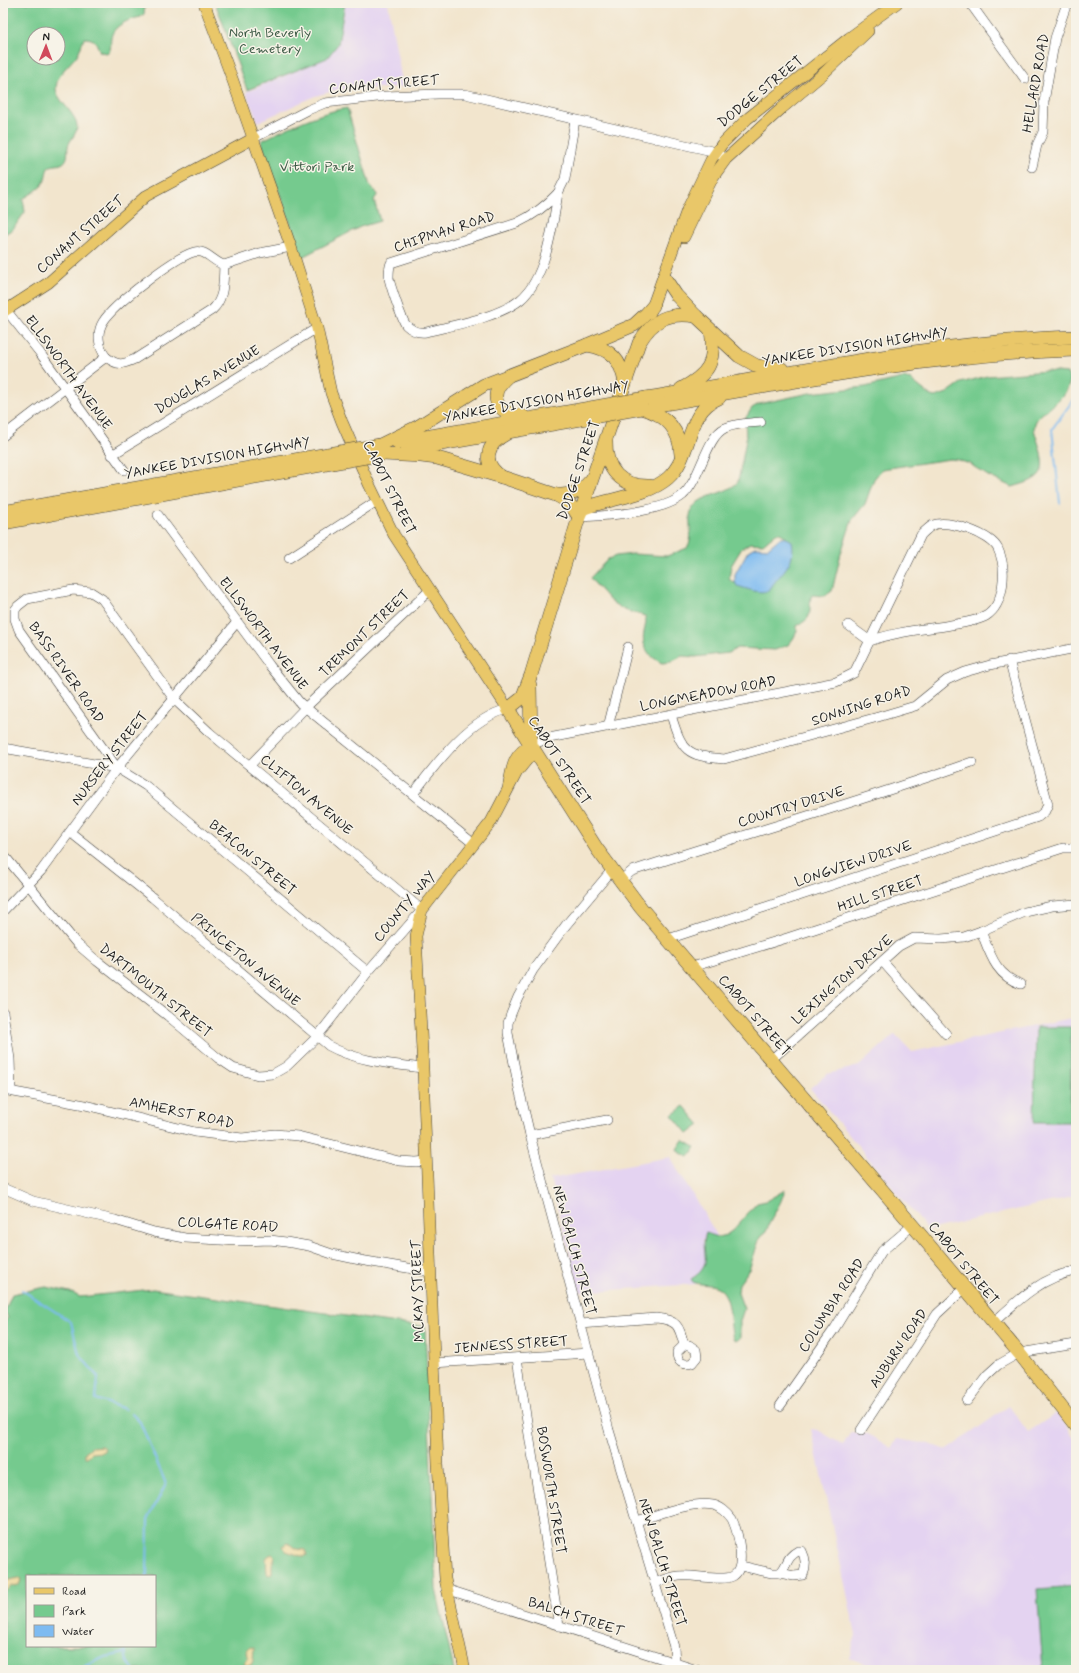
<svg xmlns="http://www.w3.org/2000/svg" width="1079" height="1673" viewBox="0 0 1079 1673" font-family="Mynerve,sans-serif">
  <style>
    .built { fill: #e4d3f1 }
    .green { fill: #75ca8e; stroke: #487355; fill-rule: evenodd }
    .sand { fill: #eeda9e; stroke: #857b5d }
    .water { fill: #7ebbf1; stroke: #4d6c86 }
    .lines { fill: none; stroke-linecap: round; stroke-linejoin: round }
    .stream { stroke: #7ebbf1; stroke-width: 2 }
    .minor-casing { stroke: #3c3a37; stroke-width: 10 }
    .major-casing { stroke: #3c3a37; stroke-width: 12 }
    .highway-casing { stroke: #3c3a37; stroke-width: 14 }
    .minor { stroke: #fff; stroke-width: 9 }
    .major { stroke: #e9c769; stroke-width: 11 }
    .highway { stroke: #e9c769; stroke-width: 13 }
    .highway-bridge-casing { stroke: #3c3a37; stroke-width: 14; stroke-linecap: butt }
    .highway-bridge { stroke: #e9c769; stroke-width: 13 }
    .labels { text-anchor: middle; stroke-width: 3; stroke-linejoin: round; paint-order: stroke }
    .park-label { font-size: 14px; fill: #3b5944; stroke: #f7f3e8 }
    .street-label { font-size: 14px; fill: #1c1c1c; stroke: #f7f3e8 }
  </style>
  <rect width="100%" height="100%" fill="#f7f3e8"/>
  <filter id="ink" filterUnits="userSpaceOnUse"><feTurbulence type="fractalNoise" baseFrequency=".025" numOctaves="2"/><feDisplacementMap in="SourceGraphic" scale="8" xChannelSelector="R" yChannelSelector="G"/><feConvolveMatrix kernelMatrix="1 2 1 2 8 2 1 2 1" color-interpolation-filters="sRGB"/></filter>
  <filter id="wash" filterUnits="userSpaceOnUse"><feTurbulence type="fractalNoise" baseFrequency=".012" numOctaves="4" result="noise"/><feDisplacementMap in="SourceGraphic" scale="16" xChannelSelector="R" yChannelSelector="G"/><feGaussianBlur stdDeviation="0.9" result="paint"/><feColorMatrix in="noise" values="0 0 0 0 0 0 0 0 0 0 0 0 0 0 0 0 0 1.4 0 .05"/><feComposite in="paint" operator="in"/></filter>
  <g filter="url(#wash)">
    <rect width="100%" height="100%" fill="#f2e5cd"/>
    <g class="built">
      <path d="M346 3H388L403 87 336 90 315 96 258 122 246 92 327 58 338 44Z"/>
      <path d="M1076 1017V1196L928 1230 810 1088 827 1074 859 1066 895 1034 912 1052Z"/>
      <path d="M670 1157 718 1237 706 1233 703 1241 707 1257 702 1272 693 1282 697 1284 580 1292 550 1179Z"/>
      <path d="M1009 1406 1028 1432 1057 1413 1076 1440V1670H884L849 1658 856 1635 811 1429 818 1430 843 1445 851 1432 868 1434 891 1448 897 1439 929 1444 947 1450Z"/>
    </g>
    <g class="green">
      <path d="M3 3H145L144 14 141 17C130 19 113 25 111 38 110 44 112 49 108 53L100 52C96 43 96 38 84 38 82 44 80 50 77 55 69 66 57 73 56 88 55 97 72 111 76 121 80 132 71 137 68 146 67 152 69 159 63 163 59 166 53 164 49 167 45 172 47 177 44 182 41 189 30 194 23 199L25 212 13 229 3 235ZM34 34H58V58H34Z"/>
      <path d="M215 3H345L338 44 327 58 247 90 221 18Z"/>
      <path d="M347 108 370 186 378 194 374 200 380 221 360 227 302 257 261 141C289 127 317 113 347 108Z"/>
      <path d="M1047 371 1067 373C1079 393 1042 409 1036 421 1032 429 1036 435 1038 442 1048 474 1042 479 1012 487L988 476 970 464 958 460 950 459 882 469 874 479 865 504 852 520 841 553 832 591 825 596 812 595C808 602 812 611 808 618 805 622 801 623 797 626V631L793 639 788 645 775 650 737 648 729 653 695 657 682 656 671 662 662 663C649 657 641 646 644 632 645 626 647 622 645 616L624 610 610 601 590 578 608 559 616 556 633 554 667 556 687 548C696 536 684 517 694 506 703 494 726 495 738 482L746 440 745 419 752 408 759 404 810 393 865 387 903 378 911 380 931 396 935 397 947 393 961 383 987 376ZM776 533H780L787 537 789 546 757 588 732 582 729 578 731 566 742 548 750 543 763 544Z"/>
      <path d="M1073 1016H1076V1125H1071Z"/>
      <path d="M1036 1027H1071L1070 1122H1034Z"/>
      <path d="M684 1106 700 1125 688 1134 672 1115Z"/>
      <path d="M683 1140 695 1147 689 1157 679 1152 677 1149Z"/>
      <path d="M785 1190 781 1201 769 1224 766 1232 760 1237 749 1270 739 1284 738 1293 744 1309 740 1321V1338L736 1341 733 1339 732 1334C729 1318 732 1292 715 1286 708 1284 700 1285 693 1282L691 1279C716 1264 699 1253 706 1233L718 1237 726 1235 733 1230 757 1203 766 1201Z"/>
      <path d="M46 1287 70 1292 80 1297 153 1289 425 1327 436 1589 454 1670H3V1322L8 1318 5 1311 12 1294ZM27 1576H155V1646H27Z"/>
      <path d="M1076 1586V1670H1043L1037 1589Z"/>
    </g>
    <g class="sand">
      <path d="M102 1446 105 1448 103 1452 92 1453 87 1457H85V1452L92 1447Z"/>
      <path d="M288 1543 296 1549 305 1550 307 1555 304 1557 286 1551 283 1546Z"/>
      <path d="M272 1554 275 1557 272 1564V1574L268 1575C266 1572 267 1563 266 1559L268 1556Z"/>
      <path d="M19 1578 21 1580 19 1585 12 1586 7 1590H3L4 1581Z"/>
      <path d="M250 1647 254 1648 253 1661 251 1665 247 1666 244 1663 248 1657 247 1650Z"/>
    </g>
    <path class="water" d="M781 537H785L792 541C797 563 780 573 770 589 762 596 746 588 737 586L735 582V574L748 551 755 547 768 548Z"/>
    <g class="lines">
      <g class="stream">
        <path d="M1060 503 1052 429 1076 396"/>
        <path d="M22 1290 71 1322 79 1354 98 1377 96 1399 125 1409"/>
        <path d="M132 1414 140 1422 166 1484 148 1519 147 1576"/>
        <path d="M125 1646 126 1658 134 1670"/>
        <path d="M85 1666 105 1657 126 1653"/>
        <path d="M77 1670 80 1669"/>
      </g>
    </g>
  </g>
  <g filter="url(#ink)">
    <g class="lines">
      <g class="minor-casing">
        <g id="minor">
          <path d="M970 3 1025 79"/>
          <path d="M254 138 308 110 325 103 386 96 438 94H465L716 152 726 159"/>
          <path d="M1032 167 1037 145 1043 132 1044 102 1055 38 1067 3"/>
          <path d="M558 193C553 224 546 279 520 300 497 318 454 325 426 332 418 333 412 331 406 325 402 320 390 285 389 278 389 273 389 267 391 263L517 223C534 215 546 206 558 193Z"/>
          <path d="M558 193 565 179 575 120"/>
          <path d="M6 310 40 353 124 470"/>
          <path d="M106 357C99 348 96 333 103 322 113 305 175 257 194 252 206 249 213 262 224 265L260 253 291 247"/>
          <path d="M3 436 106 357C118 366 122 365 135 359L212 310C225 298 223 281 224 265"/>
          <path d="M112 455 317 328"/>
          <path d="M158 515 270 666 300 703 474 844"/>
          <path d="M579 517C606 516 662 513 683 495 701 478 706 437 725 428 736 423 749 423 761 422"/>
          <path d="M289 558 377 501"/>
          <path d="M848 625 870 641"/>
          <path d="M671 715C682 751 686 756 724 759L878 717 915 706 947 680 965 672 990 665 1076 648"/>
          <path d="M608 727 628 647"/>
          <path d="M531 745 549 738 836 682 854 673 921 535C924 532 929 527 933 525 948 519 991 534 998 549 1007 568 1005 604 986 616 975 622 956 624 945 626 919 630 894 632 870 641"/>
          <path d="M3 748 117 768"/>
          <path d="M250 765 306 707 430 590"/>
          <path d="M413 794C436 764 469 718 508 709"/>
          <path d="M70 832 153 898 329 1046C356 1061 392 1064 423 1068"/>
          <path d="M3 854 77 944 97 961 168 1016 218 1058 233 1068 258 1075 273 1074 287 1066 317 1037 368 972 422 910 209 732 174 699 102 599 91 592 73 590 27 599 18 606 15 610V619L19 630 117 768 146 786 368 972"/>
          <path d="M612 870 566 925 533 970 518 997 511 1014 508 1023V1033L518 1084 530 1135 609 1430 674 1647 675 1662"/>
          <path d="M620 881 632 871C745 834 860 802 972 762"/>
          <path d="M3 911 41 871 117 768 237 622"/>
          <path d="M981 931C990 954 996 976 1021 984"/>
          <path d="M668 939 1038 817 1045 811 1048 804 1009 660"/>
          <path d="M883 962 946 1034"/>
          <path d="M692 967 787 938 1063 848H1076"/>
          <path d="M3 1012 10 1059 11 1091"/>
          <path d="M772 1059 899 946 914 938 941 939 964 937 981 931 1025 912 1052 906 1076 904"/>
          <path d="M3 1090 85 1105 195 1132 242 1138 275 1134 298 1136 399 1161 416 1162 427 1161"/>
          <path d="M530 1135 607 1120"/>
          <path d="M3 1188 33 1201 115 1220 154 1232 185 1238 238 1241 270 1240 286 1242 309 1246 332 1254 360 1260 431 1272"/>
          <path d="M993 1323C1017 1301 1043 1276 1076 1271"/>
          <path d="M581 1324 656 1318C678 1320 679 1326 684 1345L677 1352C677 1362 683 1366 692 1363L697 1357 696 1350 689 1345H684"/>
          <path d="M517 1358 559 1626"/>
          <path d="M434 1363 589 1353"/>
          <path d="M967 1401 987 1375 998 1365 1019 1353 1076 1344"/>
          <path d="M780 1406 835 1328 882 1251 913 1225"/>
          <path d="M861 1430 937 1314 965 1288"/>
          <path d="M636 1521C658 1515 690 1501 713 1505 720 1506 728 1513 732 1519 738 1532 747 1568 733 1576 723 1582 693 1574 679 1576 671 1577 663 1580 655 1583"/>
          <path d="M798 1551H802C806 1559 807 1566 803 1575L794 1576 780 1573C789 1564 785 1558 798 1551Z"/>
          <path d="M741 1566 772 1573H780"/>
          <path d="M446 1589 697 1670"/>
        </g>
      </g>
      <g class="major-casing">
        <g id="major">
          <path d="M204 3 233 81 291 247 317 328 331 393 342 422 369 484 394 535 508 709"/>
          <path d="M684 237 713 177 726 159 781 109 823 74 868 31"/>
          <path d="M3 312 48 283 146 196 254 138"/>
          <path d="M650 313 687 210 711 160 722 144 747 119 849 38 897 3"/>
          <path d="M465 1670 445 1579 438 1464 423 1070 416 936 422 910 491 822 517 772 530 756 531 745C511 755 512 770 508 789"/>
        </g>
      </g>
      <g class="highway-casing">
        <g id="highway">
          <path d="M664 277 676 295 696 316 739 356 757 366 782 369"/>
          <path d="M696 316C668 312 653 319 639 343L579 517 531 675 522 698 508 709 597 849 641 908 919 1233 1019 1353 1076 1426"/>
          <path d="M587 345C612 349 621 360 625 383"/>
          <path d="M508 376C486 395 496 414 523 416"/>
          <path d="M681 389C709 374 716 363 711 331"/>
          <path d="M646 398C789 375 930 341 1076 337"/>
          <path d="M642 408C786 383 930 354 1076 350"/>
          <path d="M642 408C666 415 680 429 681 455"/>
          <path d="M606 441C605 470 621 487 650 486"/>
          <path d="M397 442 590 408"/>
          <path d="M380 445 419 426 484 385 587 345 634 325 646 314 653 306"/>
          <path d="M407 450 587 418"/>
          <path d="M383 454 421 456 437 458 505 478 556 495 565 500 573 508 579 517"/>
          <path d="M502 477C481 464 486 444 506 434"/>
          <path d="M556 495C571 495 580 493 590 481"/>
          <path d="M582 509C608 498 646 497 668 478 693 456 685 411 719 398"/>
          <path d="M3 512 328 454"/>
          <path d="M3 523 332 463"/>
          <path d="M530 685 531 745"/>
        </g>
      </g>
      <use href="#minor" class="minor"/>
      <use href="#major" class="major"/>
      <use href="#highway" class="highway"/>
      <g class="highway-bridge-casing">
        <g id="highway-bridge">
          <path d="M590 408 646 398"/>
          <path d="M587 418 642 408"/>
          <path d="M328 454 380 445"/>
          <path d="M332 463 383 454"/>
        </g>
      </g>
      <use href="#highway-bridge" class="highway-bridge"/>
    </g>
  </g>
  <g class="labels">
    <g class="park-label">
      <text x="270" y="37">North Beverly<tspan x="270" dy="16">Cemetery</tspan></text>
      <text x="317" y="171">Vittori Park</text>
    </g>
    <g class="street-label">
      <text transform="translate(1035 83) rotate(-80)" y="5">HELLARD ROAD</text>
      <text transform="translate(384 84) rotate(-5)" y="5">CONANT STREET</text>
      <text transform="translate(760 91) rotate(-39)" y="5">DODGE STREET</text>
      <text transform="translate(444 231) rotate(-18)" y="5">CHIPMAN ROAD</text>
      <text transform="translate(80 234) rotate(-41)" y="5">CONANT STREET</text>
      <text transform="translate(855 346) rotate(-9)" y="5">YANKEE DIVISION HIGHWAY</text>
      <text transform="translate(69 372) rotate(54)" y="5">ELLSWORTH AVENUE</text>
      <text transform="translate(207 379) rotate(-31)" y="5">DOUGLAS AVENUE</text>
      <text transform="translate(536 401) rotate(-10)" y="5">YANKEE DIVISION HIGHWAY</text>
      <text transform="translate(217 457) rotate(-10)" y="5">YANKEE DIVISION HIGHWAY</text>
      <text transform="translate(578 470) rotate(-71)" y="5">DODGE STREET</text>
      <text transform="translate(390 487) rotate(64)" y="5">CABOT STREET</text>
      <text transform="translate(264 633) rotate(53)" y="5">ELLSWORTH AVENUE</text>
      <text transform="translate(364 633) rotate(-44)" y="5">TREMONT STREET</text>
      <text transform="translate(67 672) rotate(55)" y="5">BASS RIVER ROAD</text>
      <text transform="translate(708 693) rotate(-11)" y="5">LONGMEADOW ROAD</text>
      <text transform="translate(861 705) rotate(-18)" y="5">SONNING ROAD</text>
      <text transform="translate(109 758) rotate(-52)" y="5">NURSERY STREET</text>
      <text transform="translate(560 760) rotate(57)" y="5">CABOT STREET</text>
      <text transform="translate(307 794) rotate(40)" y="5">CLIFTON AVENUE</text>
      <text transform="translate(791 806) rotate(-17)" y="5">COUNTRY DRIVE</text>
      <text transform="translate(253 857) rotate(40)" y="5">BEACON STREET</text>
      <text transform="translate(853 863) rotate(-18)" y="5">LONGVIEW DRIVE</text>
      <text transform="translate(880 893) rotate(-18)" y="5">HILL STREET</text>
      <text transform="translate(404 906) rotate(-50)" y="5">COUNTY WAY</text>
      <text transform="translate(246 959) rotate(40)" y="5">PRINCETON AVENUE</text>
      <text transform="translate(842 979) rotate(-41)" y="5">LEXINGTON DRIVE</text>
      <text transform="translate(156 990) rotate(39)" y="5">DARTMOUTH STREET</text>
      <text transform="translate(755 1015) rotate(49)" y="5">CABOT STREET</text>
      <text transform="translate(182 1112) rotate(12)" y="5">AMHERST ROAD</text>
      <text transform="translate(228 1224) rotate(3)" y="5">COLGATE ROAD</text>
      <text transform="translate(575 1250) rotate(75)" y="5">NEW BALCH STREET</text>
      <text transform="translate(964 1263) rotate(51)" y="5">CABOT STREET</text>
      <text transform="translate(417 1291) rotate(-92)" y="5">MCKAY STREET</text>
      <text transform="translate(831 1305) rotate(-57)" y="5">COLUMBIA ROAD</text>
      <text transform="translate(511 1344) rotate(-4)" y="5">JENNESS STREET</text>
      <text transform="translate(898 1348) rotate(-56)" y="5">AUBURN ROAD</text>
      <text transform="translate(552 1490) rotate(81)" y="5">BOSWORTH STREET</text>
      <text transform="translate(663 1562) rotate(73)" y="5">NEW BALCH STREET</text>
      <text transform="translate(576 1616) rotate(18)" y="5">BALCH STREET</text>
    </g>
  </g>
  <rect width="1079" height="1673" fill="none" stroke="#f7f3e8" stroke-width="16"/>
  <rect x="26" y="1575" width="130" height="72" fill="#f7f3e8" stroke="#9f9d96"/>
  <rect x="34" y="1588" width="20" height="6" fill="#e9c769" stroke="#9f9d96"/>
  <text x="62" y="1595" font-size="12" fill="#1c1c1c">Road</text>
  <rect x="34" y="1605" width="20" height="12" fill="#75ca8e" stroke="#9f9d96"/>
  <text x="62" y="1615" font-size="12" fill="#1c1c1c">Park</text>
  <rect x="34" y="1625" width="20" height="12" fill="#7ebbf1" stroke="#9f9d96"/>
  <text x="62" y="1635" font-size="12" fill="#1c1c1c">Water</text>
  <g transform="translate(46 46) rotate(1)"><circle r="19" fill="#f7f3e8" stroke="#9f9d96"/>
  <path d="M0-3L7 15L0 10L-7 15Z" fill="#d1495b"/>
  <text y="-6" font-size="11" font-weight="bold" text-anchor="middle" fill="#1c1c1c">N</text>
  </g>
</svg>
